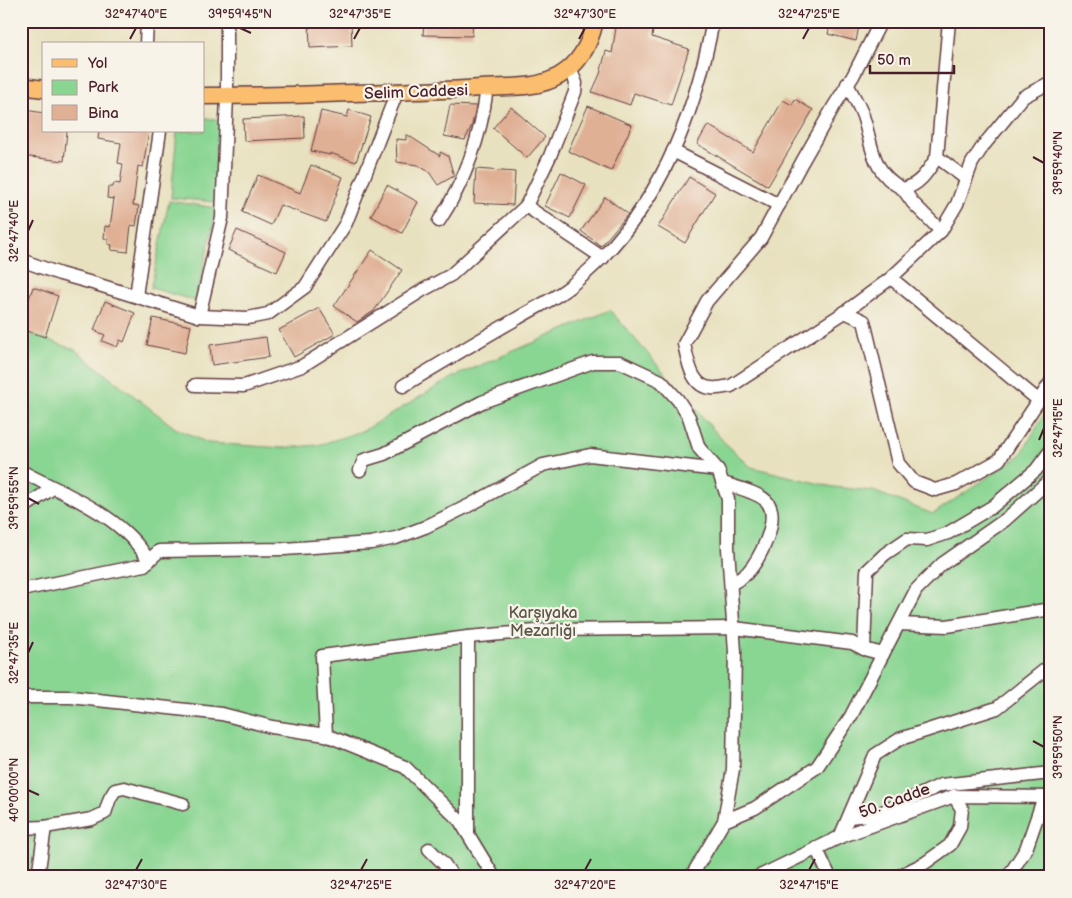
<svg xmlns="http://www.w3.org/2000/svg" width="1072" height="898" viewBox="0 0 1072 898" font-family="'Balsamiq Sans',sans-serif">
  <style>
    .green { fill: #89d592; stroke: #6a7a5e }
    .building { fill: #e0b095 }
    .lines { fill: none; stroke-linecap: round; stroke-linejoin: round }
    .minor-casing { stroke: #623c41; stroke-width: 15 }
    .major-casing { stroke: #623c41; stroke-width: 19 }
    .minor { stroke: #fff; stroke-width: 12 }
    .major { stroke: #fbbe6e; stroke-width: 16 }
    .ticks { fill: none; stroke: #4a1f2b; stroke-width: 2 }
    .labels { text-anchor: middle; stroke-width: 4.5; stroke-linejoin: round; paint-order: stroke }
    .street-label { font-size: 16px; fill: #4a1f2b; stroke: #f7f3e8 }
    .park-label { font-size: 16px; fill: #5d564a; stroke: #f7f3e8 }
    .neatline { fill: none; stroke: #4a1f2b; stroke-width: 2 }
    .ticks-label { font-size: 12px; text-anchor: middle; fill: #4a1f2b }
  </style>
  <rect width="100%" height="100%" fill="#f7f3e8"/>
  <filter id="ink" filterUnits="userSpaceOnUse"><feTurbulence type="fractalNoise" baseFrequency=".02" numOctaves="2"/><feDisplacementMap in="SourceGraphic" scale="10" xChannelSelector="R" yChannelSelector="G"/><feConvolveMatrix kernelMatrix="1 2 1 2 8 2 1 2 1" color-interpolation-filters="sRGB"/></filter>
  <filter id="wash" filterUnits="userSpaceOnUse"><feTurbulence type="fractalNoise" baseFrequency=".0096" numOctaves="4" result="noise"/><feDisplacementMap in="SourceGraphic" scale="20" xChannelSelector="R" yChannelSelector="G"/><feGaussianBlur stdDeviation="1.12" result="paint"/><feColorMatrix in="noise" values="0 0 0 0 0 0 0 0 0 0 0 0 0 0 0 0 0 1.4 0 .05"/><feComposite in="paint" operator="in"/></filter>
  <g filter="url(#wash)">
    <rect width="100%" height="100%" fill="#e8e1bf"/>
    <g class="green">
      <path d="M204 118 223 120 216 202 171 198 177 131H204Z"/>
      <path d="M169 201 217 208 196 301 151 288Z"/>
      <path d="M610 310 724 442 751 467 833 487 873 491 933 514 1021 455 1051 402V877H21V331L74 349 175 428 208 443 283 448 319 445 365 430 453 377Z"/>
    </g>
    <g id="blocks">
      <g class="building">
        <path d="M309 21H351L352 46 310 48Z"/>
        <path d="M424 21H473L472 36 423 35Z"/>
        <path d="M617 21H654L652 37 689 49 671 105 634 93 630 105 592 92 600 74 606 51 612 53Z"/>
        <path d="M831 21H860L856 41 828 34Z"/>
        <path d="M795 99 813 110 768 186 697 144 708 125 753 152 783 100 792 105Z"/>
        <path d="M450 105 476 106 472 125 465 140 444 136Z"/>
        <path d="M588 106 632 125 611 171 568 151Z"/>
        <path d="M511 107 545 137 527 158 493 128Z"/>
        <path d="M25 110 44 113V131H67L64 161 21 156Z"/>
        <path d="M349 110 371 117 356 162 330 153V155L311 151 321 111 347 117Z"/>
        <path d="M304 116 305 138 244 141 243 119Z"/>
        <path d="M99 131H149L143 167 138 166 133 205 139 206 136 226 131 225 128 252 111 250 112 245 108 244V239L104 238 105 226 110 227 114 199 107 198 108 187H113L114 183 120 184 123 164 118 163 121 143 98 139Z"/>
        <path d="M406 134 440 156V152L448 156 454 176 438 185 429 172 418 165 397 162 396 139 406 140Z"/>
        <path d="M311 165 343 177 326 222 280 205 271 225 242 212 258 175 300 193Z"/>
        <path d="M476 169 515 172 513 205 474 203Z"/>
        <path d="M561 172 586 185 570 218 545 206Z"/>
        <path d="M689 177 715 193 685 243 658 227Z"/>
        <path d="M387 185 418 202 402 233 371 216Z"/>
        <path d="M605 197 628 214 601 246 581 231Z"/>
        <path d="M237 230 286 252 277 272 228 250Z"/>
        <path d="M372 250 402 270 374 311 357 322 334 306Z"/>
        <path d="M33 287 58 296 45 337 21 329V323Z"/>
        <path d="M105 301 135 313 124 342 120 340 117 347 102 341 105 335 94 330Z"/>
        <path d="M319 308 335 334 294 357 279 330Z"/>
        <path d="M153 318 191 326 185 353 147 345Z"/>
        <path d="M266 337 269 357 212 365 210 345Z"/>
      </g>
    </g>
  </g>
  <g filter="url(#ink)">
    <use href="#blocks" fill-opacity="0" stroke="#623c41" stroke-width="1"/>
    <g class="lines">
      <g class="minor-casing">
        <g id="minor">
          <path d="M881 21 853 76 834 106 802 162 761 238 707 301 684 344C688 360 691 387 711 388 718 389 725 387 731 386L845 312 891 278 941 231 957 204 972 163 983 146 1023 97 1051 82"/>
          <path d="M949 21 937 157 965 178"/>
          <path d="M146 44 147 21"/>
          <path d="M847 84C853 95 859 105 863 116 873 147 871 172 903 189 920 185 928 171 937 157"/>
          <path d="M673 151 779 205"/>
          <path d="M903 189 913 203 941 231"/>
          <path d="M526 206 603 258"/>
          <path d="M439 221C466 180 481 136 487 88"/>
          <path d="M21 260 60 274 96 284 199 316 248 318 268 314 305 287 346 223 397 92"/>
          <path d="M891 278 1038 400"/>
          <path d="M136 296 160 131"/>
          <path d="M845 312 864 321 898 463 914 482 935 490 956 484 999 460 1051 382"/>
          <path d="M199 316 222 218 227 96V21"/>
          <path d="M195 385 244 386 302 366 423 290 451 275 526 206 550 156 575 92 576 83 570 68"/>
          <path d="M403 386C441 363 479 340 518 318 536 307 557 298 573 284 654 219 694 121 713 21"/>
          <path d="M360 470 364 460 384 454 482 402 593 362H620L661 381 678 400 689 417 699 448 718 470"/>
          <path d="M21 471C66 495 122 515 149 561"/>
          <path d="M723 483C735 487 761 493 768 503 780 521 759 560 747 573 742 578 736 581 731 584"/>
          <path d="M21 509 53 488"/>
          <path d="M21 590 144 565 159 551 284 549 371 543 396 538 425 527 468 506 543 465 590 455 718 470 728 499V548L735 652 733 769 724 821 691 877"/>
          <path d="M899 624 947 626 1051 609"/>
          <path d="M864 649 867 571 885 554 907 539 927 540 948 533 992 507 1036 470 1051 450"/>
          <path d="M21 697H71L222 714 272 727 326 735 405 767 460 821 494 877"/>
          <path d="M326 735 322 656 468 637 548 630 734 628 852 643 864 649 883 654"/>
          <path d="M849 817 878 814 941 785 1051 773"/>
          <path d="M724 821 755 808 817 767 851 716 916 590 942 564 1005 520 1051 479"/>
          <path d="M45 827 92 819 105 813 110 798 115 790 124 788 183 804"/>
          <path d="M21 828 45 827 38 877"/>
          <path d="M468 833V637"/>
          <path d="M840 837 875 755 900 739 997 708 1051 665"/>
          <path d="M816 848 830 877"/>
          <path d="M429 849 444 864 453 877"/>
          <path d="M758 877 840 837 954 796 1051 797"/>
          <path d="M897 877 925 863 950 845 960 827 962 809 954 796"/>
          <path d="M1008 877 1026 849 1044 797"/>
          <path d="M1049 877 1051 872"/>
        </g>
      </g>
      <g class="major-casing">
        <g id="major">
          <path d="M21 86 44 89"/>
          <path d="M204 96C253 96 302 95 352 93 395 92 438 91 481 88 507 86 535 90 559 76 580 64 590 44 595 21"/>
        </g>
      </g>
      <use href="#minor" class="minor"/>
      <use href="#major" class="major"/>
    </g>
  </g>
  <path class="ticks" d="M240 28 251 33M130 39 136 28M354 39 360 28M579 39 585 28M803 39 809 28M1033 157 1044 163M28 231 33 220M1039 440 1044 428M28 498 39 504M28 653 33 642M1033 741 1044 747M28 790 39 795M136 870 142 859M361 870 367 859M585 870 591 859M809 870 815 859"/>
  <g class="labels">
    <g class="street-label">
      <text transform="translate(416 91) rotate(-2)" y="6">Selim Caddesi</text>
      <text transform="translate(894 800) rotate(-20)" y="6">50. Cadde</text>
    </g>
    <g class="park-label">
      <text x="543" y="618">Karşıyaka<tspan x="543" dy="18">Mezarlığı</tspan></text>
    </g>
  </g>
  <rect width="1072" height="898" fill="none" stroke="#f7f3e8" stroke-width="55"/>
  <rect x="42" y="42" width="162" height="90" fill="#f7f3e8" stroke="#b29e9c"/>
  <rect x="52" y="59" width="25" height="8" fill="#fbbe6e" stroke="#b29e9c"/>
  <text x="88" y="68" font-size="15" fill="#4a1f2b">Yol</text>
  <rect x="52" y="80" width="25" height="15" fill="#89d592" stroke="#b29e9c"/>
  <text x="88" y="92" font-size="15" fill="#4a1f2b">Park</text>
  <rect x="52" y="105" width="25" height="15" fill="#e0b095" stroke="#b29e9c"/>
  <text x="88" y="118" font-size="15" fill="#4a1f2b">Bina</text>
  <path d="M870 65v8h84v-8" fill="none" stroke="#4a1f2b" stroke-width="2.5"/>
  <text x="877" y="65" font-size="15" fill="#4a1f2b" stroke="#f7f3e8" stroke-width="4" paint-order="stroke">50 m</text>
  <rect x="28" y="28" width="1016" height="842" class="neatline"/>
  <g class="ticks-label">
    <text x="136" y="18">32°47'40"E</text>
    <text x="240" y="18">39°59'45"N</text>
    <text x="360" y="18">32°47'35"E</text>
    <text x="585" y="18">32°47'30"E</text>
    <text x="809" y="18">32°47'25"E</text>
    <text transform="translate(1058 163) rotate(-90)" y="4">39°59'40"N</text>
    <text transform="translate(14 231) rotate(-90)" y="4">32°47'40"E</text>
    <text transform="translate(1058 428) rotate(-90)" y="4">32°47'15"E</text>
    <text transform="translate(14 498) rotate(-90)" y="4">39°59'55"N</text>
    <text transform="translate(14 653) rotate(-90)" y="4">32°47'35"E</text>
    <text transform="translate(1058 747) rotate(-90)" y="4">39°59'50"N</text>
    <text transform="translate(14 790) rotate(-90)" y="4">40°00'00"N</text>
    <text x="136" y="889">32°47'30"E</text>
    <text x="361" y="889">32°47'25"E</text>
    <text x="585" y="889">32°47'20"E</text>
    <text x="809" y="889">32°47'15"E</text>
  </g>
</svg>
